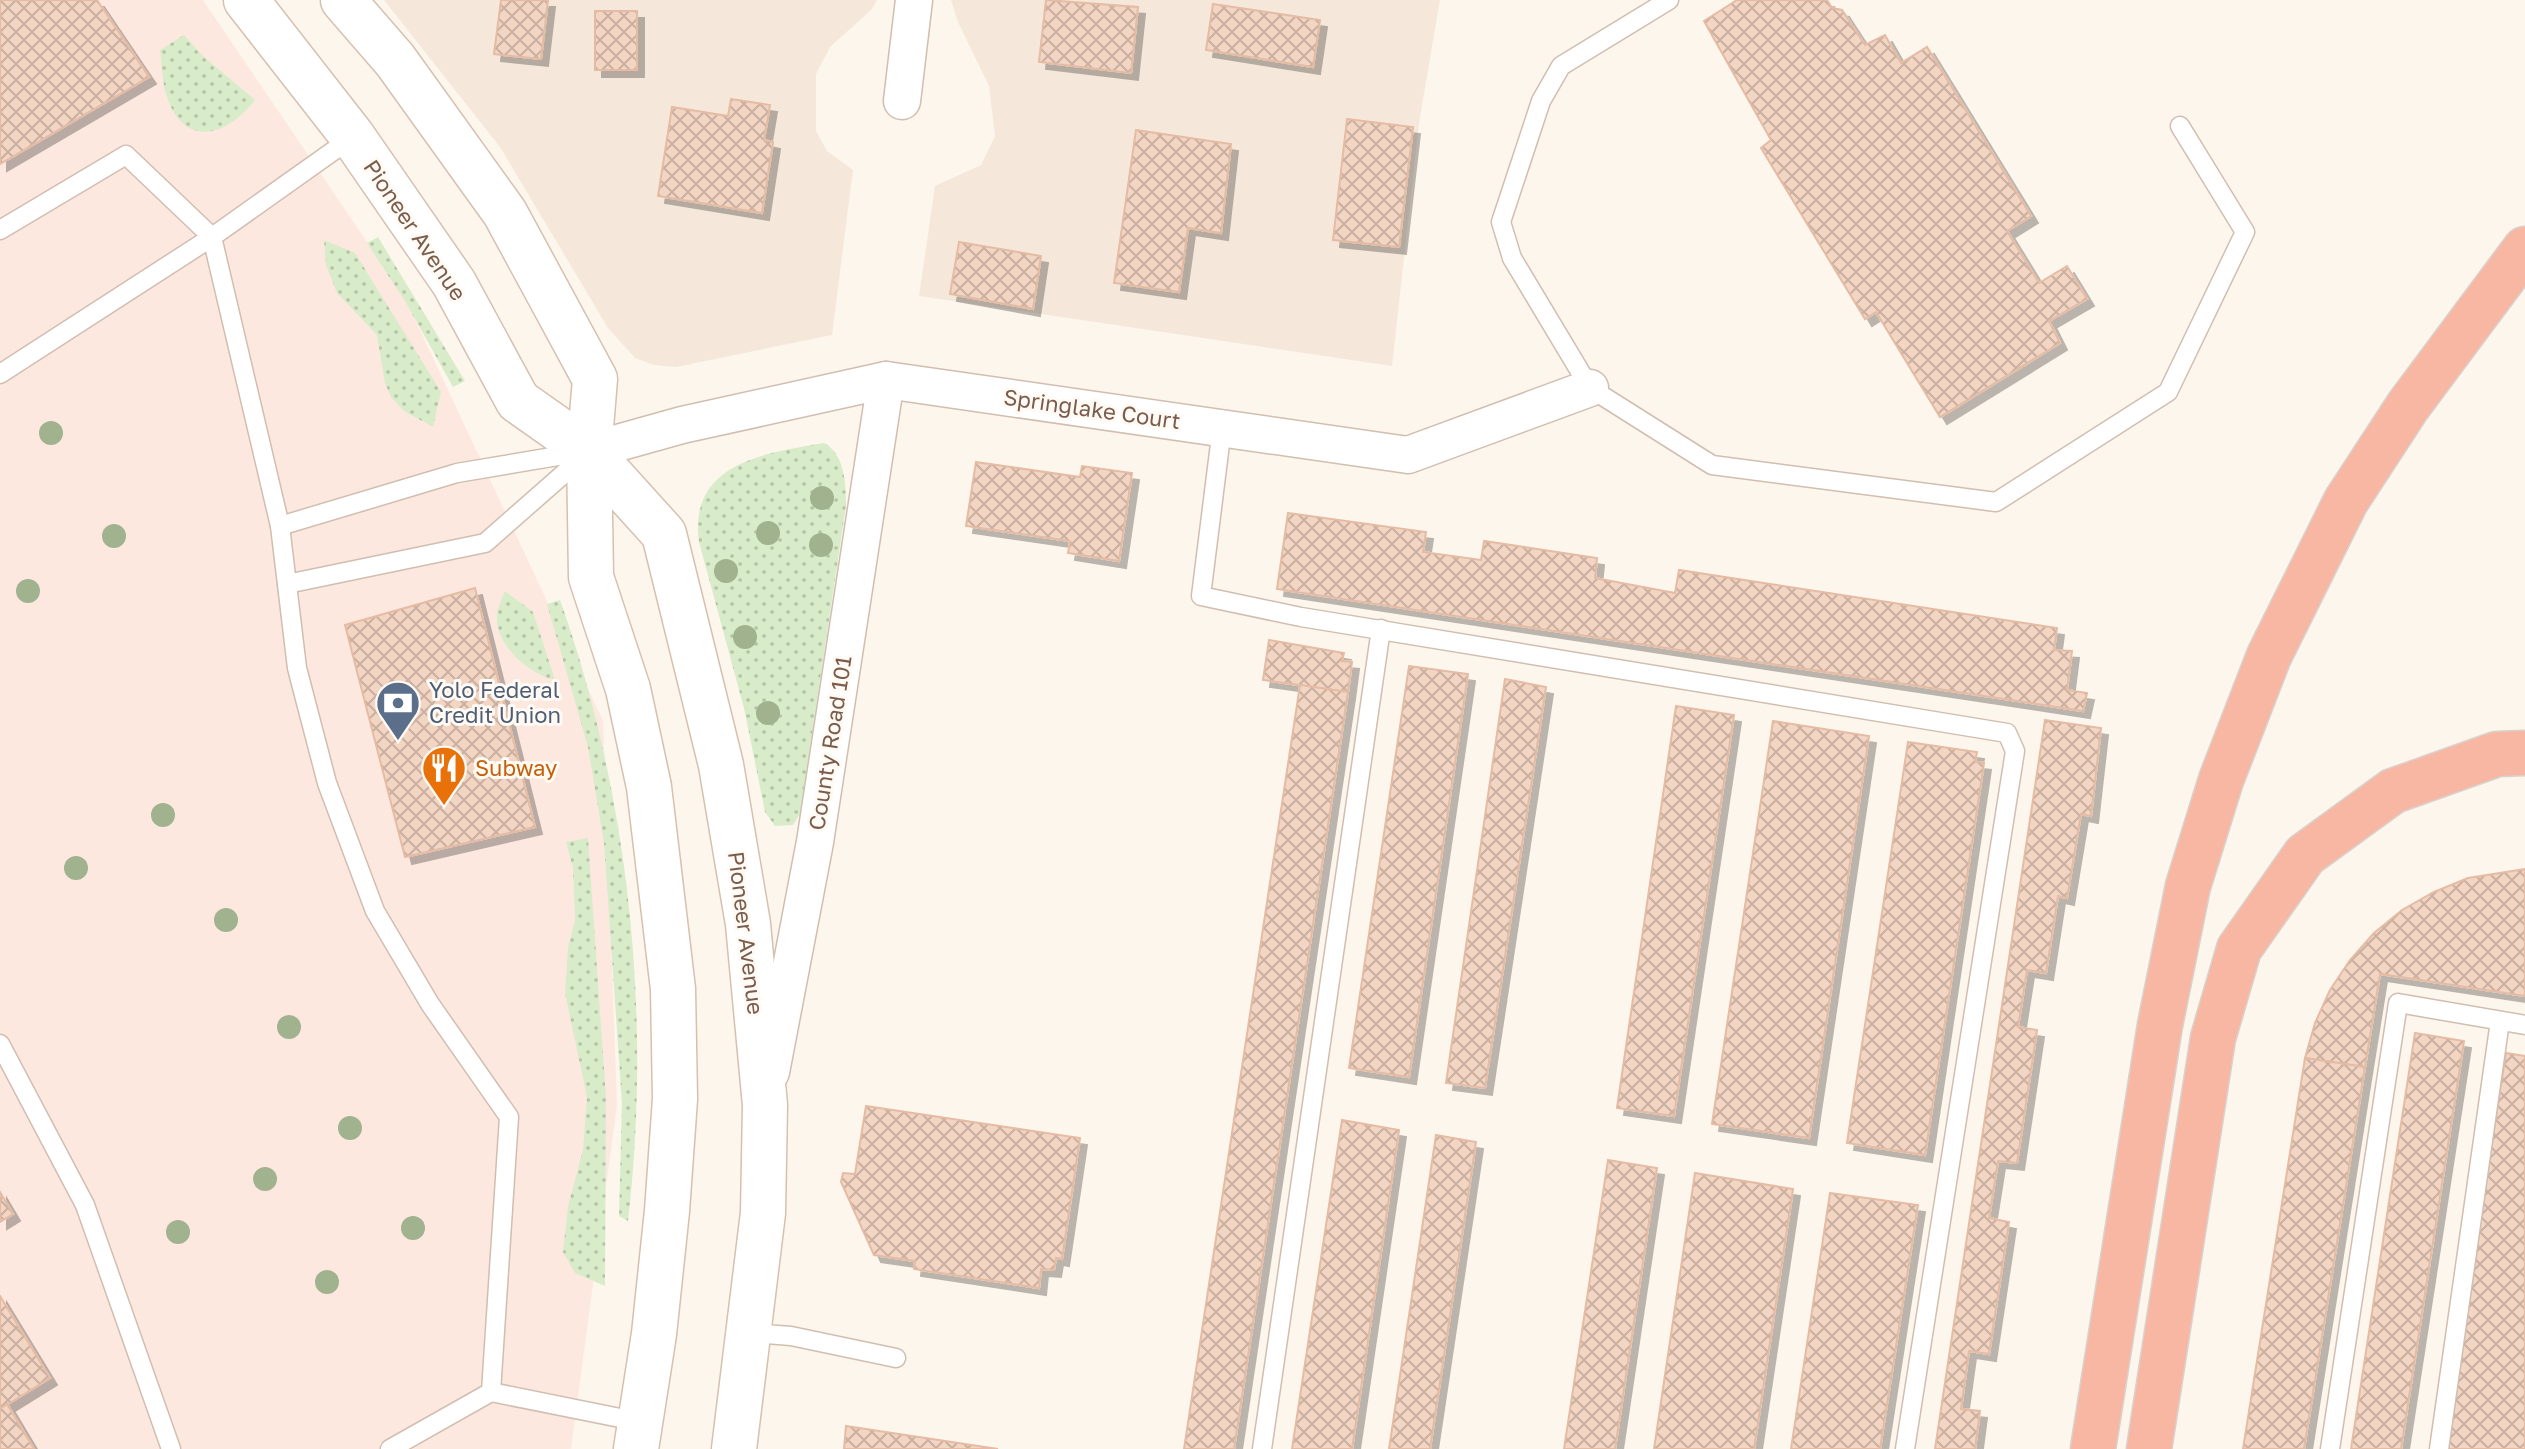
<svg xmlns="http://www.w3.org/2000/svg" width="2525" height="1449" viewBox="0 0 2525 1449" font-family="'Golos Text',sans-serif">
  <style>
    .residential { fill: #f5e8da }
    .commercial { fill: #fde8e0 }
    .grass { fill: url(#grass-dots) }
    .building { fill: url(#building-cross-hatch); stroke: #e6bba3; stroke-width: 2; filter: url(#shadow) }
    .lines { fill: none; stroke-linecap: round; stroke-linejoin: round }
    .service-casing { stroke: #d1beb0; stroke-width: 21 }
    .minor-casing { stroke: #d1beb0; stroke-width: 39 }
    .secondary-casing { stroke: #d6c0b0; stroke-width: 47 }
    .motorway-casing { stroke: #dad1cd; stroke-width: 47 }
    .service { stroke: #fff; stroke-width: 18 }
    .minor { stroke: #fff; stroke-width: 36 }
    .secondary { stroke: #fff; stroke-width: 44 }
    .motorway { stroke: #f7b7a3; stroke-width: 44 }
    .tree { fill: #a0b28e }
    .labels { text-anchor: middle; stroke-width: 6; stroke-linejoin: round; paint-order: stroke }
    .street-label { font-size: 22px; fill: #7a5c4d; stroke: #fffaf3 }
    .service-label { font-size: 22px; fill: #4e5e75; stroke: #fffaf3; text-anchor: start }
    .food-label { font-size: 22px; fill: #c56008; stroke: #fffaf3; text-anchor: start }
  </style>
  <defs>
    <pattern id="grass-dots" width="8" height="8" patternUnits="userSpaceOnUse" patternTransform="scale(2)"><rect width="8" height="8" fill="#d8ecc9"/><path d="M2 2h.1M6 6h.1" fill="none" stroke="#b4c2a5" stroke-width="1.8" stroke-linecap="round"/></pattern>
    <pattern id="building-cross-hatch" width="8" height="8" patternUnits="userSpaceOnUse" patternTransform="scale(2)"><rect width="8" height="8" fill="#f3d5c3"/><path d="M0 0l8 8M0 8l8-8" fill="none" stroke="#cab0a1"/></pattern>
    <filter id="shadow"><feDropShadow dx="7" dy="7" stdDeviation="0" flood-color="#0004"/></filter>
  </defs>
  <rect width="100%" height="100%" fill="#fdf6ec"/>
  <g class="residential">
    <path d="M384 0H877L871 10 830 47 816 74V131L827 151 853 170 832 335 676 367 654 365 635 358 608 328 500 147Z"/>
    <path d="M951 0H1440L1419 123 1392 366 919 296 935 186 981 165 995 136 989 86 958 22Z"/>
  </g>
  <path class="commercial" d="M0 0H203L405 298 603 721 617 1105 571 1449H0Z"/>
  <g class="grass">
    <path d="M184 35 203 56 255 100C229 134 187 150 168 100 162 85 162 66 160 50Z"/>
    <path d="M378 237 465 381 453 387 405 301 367 243Z"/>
    <path d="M324 240 355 253 441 392 433 427 404 411 391 397 385 383 377 335 337 293 326 265Z"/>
    <path d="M824 443C845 454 846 485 846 506L800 814 793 825 775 826 765 812 744 708 699 542C688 462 766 453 824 443Z"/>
    <path d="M505 591 533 612 555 680C530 675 495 645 497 616 497 608 502 599 505 591Z"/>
    <path d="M560 600C629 794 652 1015 628 1221L619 1216 622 1103 604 843 588 747 547 604Z"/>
    <path d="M588 838 606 1098 605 1286 575 1273 563 1252 568 1206 583 1150 587 1097 565 993 568 948 575 920 573 868 566 842Z"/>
  </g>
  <g class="building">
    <path d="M0 0H97L149 77 0 164Z"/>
    <path d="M501 0H548L541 59 494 54Z"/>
    <path d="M1046 0 1138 7 1131 73 1039 62Z"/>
    <path d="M1737 0H1827L1832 8 1842 10 1865 45 1885 35 1901 63 1927 47 2031 216 2007 231 2039 283 2067 266 2087 299 2049 321 2060 343 1940 417 1876 312 1865 319 1761 148 1771 140 1704 21Z"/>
    <path d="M1213 4 1320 20 1313 67 1206 50Z"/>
    <rect x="595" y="11" width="42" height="59"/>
    <path d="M731 99 770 105 764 140 773 142 762 213 658 196 672 107 728 116Z"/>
    <path d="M1347 119 1413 127 1399 247 1333 240Z"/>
    <path d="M1136 130 1231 144 1221 233 1188 228 1179 292 1114 283Z"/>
    <path d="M959 242 1041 256 1033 309 950 294Z"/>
    <path d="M976 462 1080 477 1082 466 1132 473 1119 561 1068 553 1070 541 966 526Z"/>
    <path d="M1288 513 1426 532 1423 552 1481 560 1484 541 1597 558 1595 578 1675 593 1679 570 2057 628 2054 650 2072 651 2067 690 2087 693 2083 711 1277 589Z"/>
    <path d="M475 588 535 827 405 857 345 625Z"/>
    <path d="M1269 640 1344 653 1342 661 1352 662 1348 692 1263 680Z"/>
    <path d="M1409 666 1468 674 1409 1077 1349 1068Z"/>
    <path d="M1505 679 1546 687 1485 1088 1446 1083Z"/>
    <path d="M1300 685 1348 692 1234 1449H1184Z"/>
    <path d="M1676 706 1734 715 1674 1116 1617 1108Z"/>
    <path d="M2045 720 2101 728 2091 816 2081 814 2067 898 2058 896 2046 973 2027 970 2018 1027 2037 1030 2017 1163 1998 1161 1989 1218 2009 1222 1989 1354 1969 1351 1961 1409 1980 1411 1975 1449H1935Z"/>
    <path d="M1773 721 1869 736 1809 1138 1712 1124Z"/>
    <path d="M1908 742 1977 752 1975 762 1984 763 1925 1155 1847 1143Z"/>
    <path d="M2525 869V996L2380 974 2365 1067 2305 1058 2315 1023 2330 990 2350 960 2374 933 2402 910 2434 892 2468 878Z"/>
    <path d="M2415 1033 2464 1041 2401 1449H2351Z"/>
    <path d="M2506 1053 2525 1056V1449H2443Z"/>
    <path d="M2305 1058 2365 1067 2304 1449H2243Z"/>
    <path d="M866 1106 1080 1138 1062 1259 1056 1258 1054 1270 1041 1269 1039 1288 914 1269 915 1261 874 1255 841 1182 843 1173 855 1174Z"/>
    <path d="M1342 1120 1399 1130 1352 1449H1292Z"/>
    <path d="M1436 1135 1476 1142 1430 1449H1389Z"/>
    <path d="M1608 1160 1657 1168 1615 1449H1564Z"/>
    <path d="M1695 1173 1793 1189 1754 1449H1654Z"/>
    <path d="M0 1192 13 1214 0 1222Z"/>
    <path d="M1830 1193 1918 1205 1880 1449H1791Z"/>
    <path d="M0 1296 50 1378 0 1409Z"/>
    <path d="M7 1404 34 1449H0V1409Z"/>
    <path d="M846 1426 998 1449H844Z"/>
  </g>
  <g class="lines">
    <g class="service-casing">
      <g id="service">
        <path d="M1669 0 1561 66 1541 101 1501 222 1512 258 1590 388 1712 465 1996 502 2168 392 2245 232 2180 126"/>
        <path d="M0 230 126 155 212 237 353 137"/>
        <path d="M0 374 212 237 280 526 297 668 327 783 375 911 430 1004 509 1117 491 1392 390 1449"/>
        <path d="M1222 428 1201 596 1301 617 2007 733 2015 751 1905 1449"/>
        <path d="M280 526 457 473 582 452"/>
        <path d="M287 584 485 543 584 456"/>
        <path d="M0 1044 85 1205 171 1449"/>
        <path d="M751 1333 791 1336 896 1358"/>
        <path d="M491 1392 640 1422"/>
        <path d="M1262 1449 1381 629"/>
        <path d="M2330 1449 2398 1003 2525 1025"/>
        <path d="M2439 1449 2500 1021"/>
      </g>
    </g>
    <g class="minor-casing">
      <g id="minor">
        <path d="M902 101 914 0"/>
        <path d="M589 451 682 425 886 380 1408 455 1590 388"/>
        <path d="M771 1072 815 842 886 380"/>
      </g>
    </g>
    <g class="secondary-casing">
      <g id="secondary">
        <path d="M246 0 353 137 454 283 518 401 589 451 664 534 721 765 748 924 765 1105 763 1213 734 1449"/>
        <path d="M343 0 395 60 505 213 595 379 589 451 591 577 628 689 649 787 673 989 675 1099 667 1211 654 1334 636 1449"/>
      </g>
    </g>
    <g class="motorway-casing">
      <g id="motorway">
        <path d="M2093 1449 2160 1025 2188 886 2221 780 2269 656 2346 501 2408 406 2525 249"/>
        <path d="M2149 1449 2213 1038 2239 949 2305 855 2393 791 2497 754 2525 753"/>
      </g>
    </g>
    <use href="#service" class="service"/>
    <use href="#minor" class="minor"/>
    <use href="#secondary" class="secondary"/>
    <use href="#motorway" class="motorway"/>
  </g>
  <g class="tree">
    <circle cx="51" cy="433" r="12"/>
    <circle cx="822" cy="498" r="12"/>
    <circle cx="768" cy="533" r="12"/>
    <circle cx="114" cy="536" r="12"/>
    <circle cx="821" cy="545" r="12"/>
    <circle cx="726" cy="571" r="12"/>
    <circle cx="28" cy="591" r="12"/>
    <circle cx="745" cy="637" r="12"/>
    <circle cx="768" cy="713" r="12"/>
    <circle cx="163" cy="815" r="12"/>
    <circle cx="76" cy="868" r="12"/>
    <circle cx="226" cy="920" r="12"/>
    <circle cx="289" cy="1027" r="12"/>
    <circle cx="350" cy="1128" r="12"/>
    <circle cx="265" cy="1179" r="12"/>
    <circle cx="413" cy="1228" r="12"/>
    <circle cx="178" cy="1232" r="12"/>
    <circle cx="327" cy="1282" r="12"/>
  </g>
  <defs>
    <g id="bank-pin" transform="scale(2.3)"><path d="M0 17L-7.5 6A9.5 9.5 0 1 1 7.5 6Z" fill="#5c6f8a" stroke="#fffaf3"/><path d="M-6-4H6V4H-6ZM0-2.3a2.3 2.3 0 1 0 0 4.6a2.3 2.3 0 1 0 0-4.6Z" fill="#fff"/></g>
    <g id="restaurant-pin" transform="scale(2.3)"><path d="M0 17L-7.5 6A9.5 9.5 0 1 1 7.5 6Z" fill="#e8710a" stroke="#fffaf3"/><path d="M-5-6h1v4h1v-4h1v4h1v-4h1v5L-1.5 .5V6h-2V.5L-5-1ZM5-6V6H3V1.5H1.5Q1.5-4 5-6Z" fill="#fff"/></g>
  </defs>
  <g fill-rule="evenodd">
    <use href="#bank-pin" x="398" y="703"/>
    <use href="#restaurant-pin" x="444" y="768"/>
  </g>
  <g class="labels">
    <g class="street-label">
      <text transform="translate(415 230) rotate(56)" y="8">Pioneer Avenue</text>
      <text transform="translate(1092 409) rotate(8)" y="8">Springlake Court</text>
      <text transform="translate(830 743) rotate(-81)" y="8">County Road 101</text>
      <text transform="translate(746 933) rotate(83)" y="8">Pioneer Avenue</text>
    </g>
    <g class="service-label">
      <text x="429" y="698">Yolo Federal<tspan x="429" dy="25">Credit Union</tspan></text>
    </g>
    <g class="food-label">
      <text x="475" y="776">Subway</text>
    </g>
  </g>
</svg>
